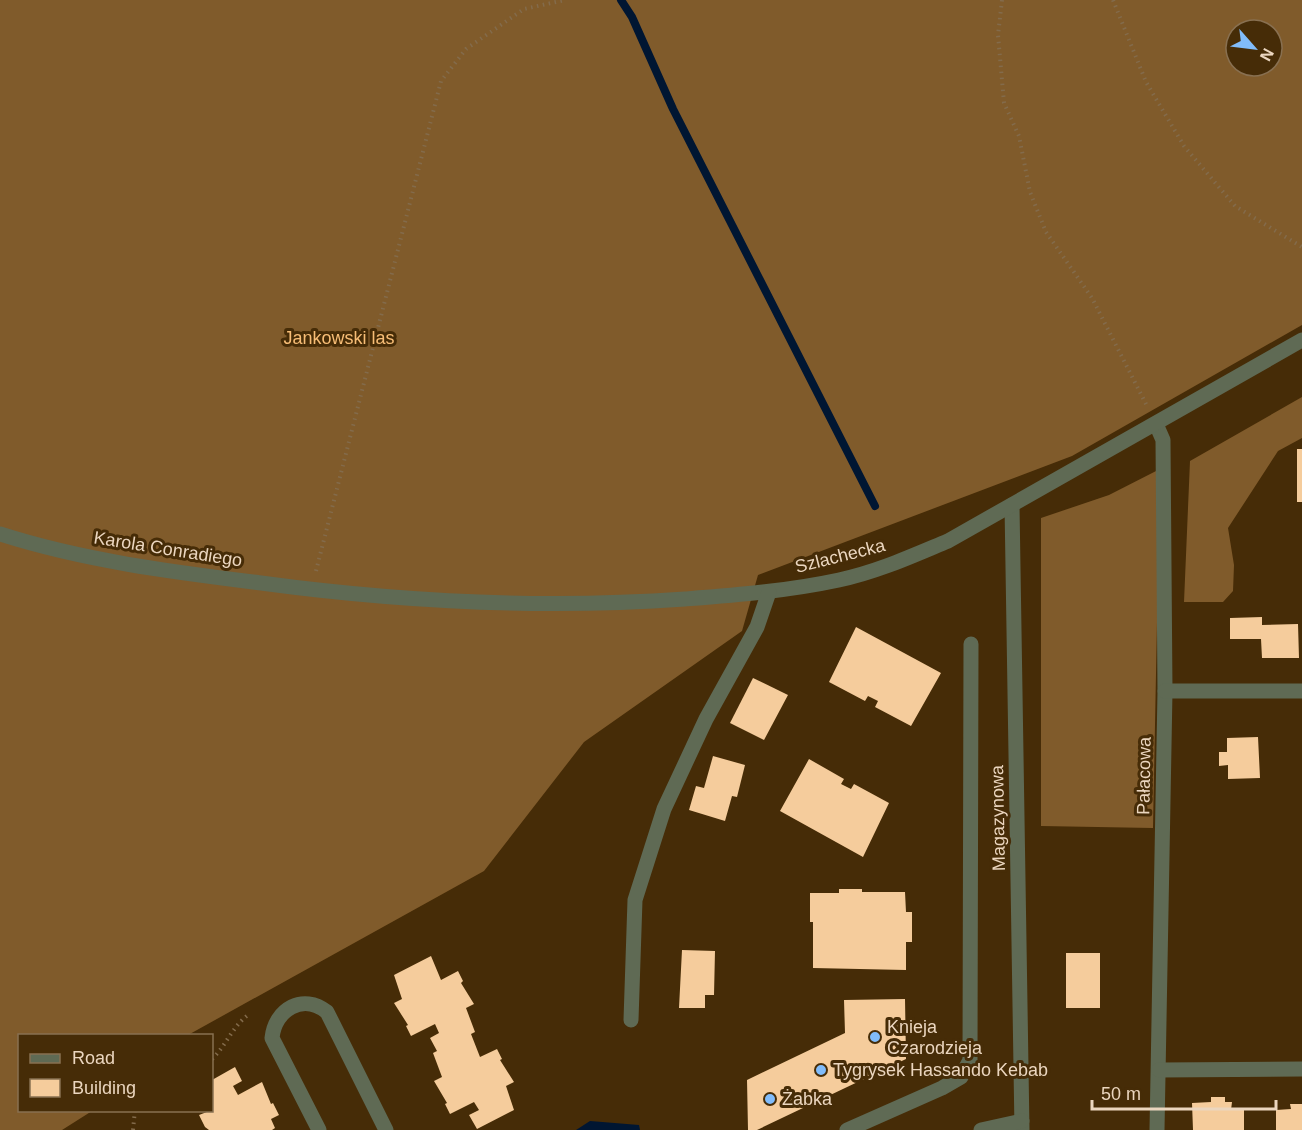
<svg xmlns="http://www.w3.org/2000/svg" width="1302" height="1130" viewBox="0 0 1302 1130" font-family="Arial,sans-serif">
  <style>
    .forest { fill: #805b2b; fill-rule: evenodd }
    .water { fill: #001632 }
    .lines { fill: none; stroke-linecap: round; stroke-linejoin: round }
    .stream { stroke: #001632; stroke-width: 8 }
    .building { fill: #f5cc9c }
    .path { stroke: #836b4b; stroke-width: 4; stroke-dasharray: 1.5 4.5; stroke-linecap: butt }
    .minor { stroke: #5f6a54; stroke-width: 15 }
    .poi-dot { fill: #81bcfa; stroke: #462c07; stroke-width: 2 }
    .labels { text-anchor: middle; stroke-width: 6; stroke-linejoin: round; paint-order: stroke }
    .park-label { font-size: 18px; fill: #f7bd76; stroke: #462c07 }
    .street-label { font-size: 18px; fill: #ebd6bf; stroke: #462c07 }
    .poi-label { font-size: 18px; fill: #ebd6bf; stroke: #462c07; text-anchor: start }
  </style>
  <rect width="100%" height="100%" fill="#462c07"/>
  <g class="forest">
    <path d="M0 0H1302V325L1072 456 758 575 742 631 584 742 484 871 188 1035 20 1036V1110L92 1111 62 1130H0ZM1236 30H1272V66H1236Z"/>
    <path d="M1302 397V438L1278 451 1228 528 1234 565 1233 591 1223 602H1184L1190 461Z"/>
    <path d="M1160 469 1153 828 1041 826V518L1109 495Z"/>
  </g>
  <path class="water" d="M590 1121 639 1125 640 1130H576Z"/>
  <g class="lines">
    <path class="stream" d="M621 0 632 17 673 109 875 506"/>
  </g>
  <g class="building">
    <rect x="1297" y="449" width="5" height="53"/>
    <path d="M1262 617V625L1298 624 1299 658H1262L1261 639H1230V618Z"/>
    <path d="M856 627 941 673 911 726 875 707 878 701 868 696 865 701 829 682Z"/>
    <path d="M753 678 788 695 764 740 730 723Z"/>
    <path d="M1258 737 1260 778 1228 779V765L1219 766V752H1227V738Z"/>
    <path d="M713 756 745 765 737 797 732 796 725 821 689 810 696 786 704 788Z"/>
    <path d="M809 759 844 779 841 784 851 789 854 784 889 803 863 857 780 811Z"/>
    <path d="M839 889H862V892H905L906 912H912V942H906V970L813 968V922H810V893H839Z"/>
    <path d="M682 950 715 951 714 995H705V1008H679Z"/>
    <rect x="1066" y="953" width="34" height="55"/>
    <path d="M431 956 441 980 458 971 463 981 461 983 474 1004 466 1008 475 1032 471 1034 480 1057 497 1049 502 1059 500 1060 514 1082 506 1086 514 1110 477 1129 469 1115 479 1110 474 1102 450 1114 445 1104 447 1103 434 1081 442 1077 433 1053 437 1051 430 1038 439 1033 435 1024 411 1036 406 1026 408 1025 394 1003 402 999 394 975Z"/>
    <path d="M905 999 906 1059 757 1130H748L747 1080 845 1033 844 1000Z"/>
    <path d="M235 1067 242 1081 233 1086 238 1095 262 1082 271 1104 273 1103 279 1115 271 1119 275 1128 272 1130H209L205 1127 199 1115 212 1110V1080Z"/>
    <path d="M1211 1097H1225V1102H1232L1231 1110H1244V1130H1193L1192 1103 1211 1102Z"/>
    <path d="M1290 1104H1302V1130H1276V1110L1291 1109Z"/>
  </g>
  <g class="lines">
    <g class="path">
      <path d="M1002 0 998 35 1004 103 1019 136 1030 192 1046 232 1092 298 1148 408"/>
      <path d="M1113 0 1146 82 1184 146 1235 206 1302 247"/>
      <path d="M316 571 441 81 466 49 524 9 565 0"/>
      <path d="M212 1059C226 1046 232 1027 248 1015"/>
      <path d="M133 1130 135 1110"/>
    </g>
    <g class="minor">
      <path d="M1156 424 1163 440 1165 691 1157 1130"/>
      <path d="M1012 505 1022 1130"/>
      <path d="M0 534C84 561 173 572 261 583 402 602 543 609 685 599 736 595 788 591 839 580 877 572 912 556 948 541L1302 340"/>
      <path d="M1165 691H1302"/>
      <path d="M631 1020 635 900 664 809 706 719 757 627 769 592"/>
      <path d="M1159 1070 1302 1069"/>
      <path d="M319 1130 272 1038C275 1009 303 993 327 1012L386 1130"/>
      <path d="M847 1130 942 1088 961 1077 970 1060 971 644"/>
      <path d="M981 1130 1022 1121"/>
    </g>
  </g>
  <g class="poi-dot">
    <circle cx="875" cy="1037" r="6"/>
    <circle cx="821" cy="1070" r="6"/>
    <circle cx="770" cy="1099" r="6"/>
  </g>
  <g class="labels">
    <g class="park-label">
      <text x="339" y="344">Jankowski las</text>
    </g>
    <g class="street-label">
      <text transform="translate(168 549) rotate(9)" y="6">Karola Conradiego</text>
      <text transform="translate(840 556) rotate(-14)" y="6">Szlachecka</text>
      <text transform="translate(1144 776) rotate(-89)" y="6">Pałacowa</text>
      <text transform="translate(998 818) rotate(-91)" y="6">Magazynowa</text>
    </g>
    <g class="poi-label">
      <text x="887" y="1033">Knieja<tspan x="887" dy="21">Czarodzieja</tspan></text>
      <text x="833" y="1076">Tygrysek Hassando Kebab</text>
      <text x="782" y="1105">Żabka</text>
    </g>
  </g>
  <rect x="18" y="1034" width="195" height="78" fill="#462c07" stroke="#887051" stroke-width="1.5"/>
  <rect x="30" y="1054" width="30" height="9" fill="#5f6a54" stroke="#887051" stroke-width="1.5"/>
  <text x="72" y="1064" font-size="18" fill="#ebd6bf">Road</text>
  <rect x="30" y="1079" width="30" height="18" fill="#f5cc9c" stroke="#887051" stroke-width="1.5"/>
  <text x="72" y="1094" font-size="18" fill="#ebd6bf">Building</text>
  <g transform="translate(1254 48) rotate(118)"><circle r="28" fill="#462c07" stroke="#887051" stroke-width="1.5"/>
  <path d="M0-4.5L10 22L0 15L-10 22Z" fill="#81bcfa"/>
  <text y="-9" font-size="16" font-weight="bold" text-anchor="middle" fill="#ebd6bf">N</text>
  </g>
  <path d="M1092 1100v9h184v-9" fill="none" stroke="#ebd6bf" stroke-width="3"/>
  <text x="1101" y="1100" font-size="18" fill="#ebd6bf" stroke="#462c07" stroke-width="4.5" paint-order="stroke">50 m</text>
</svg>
